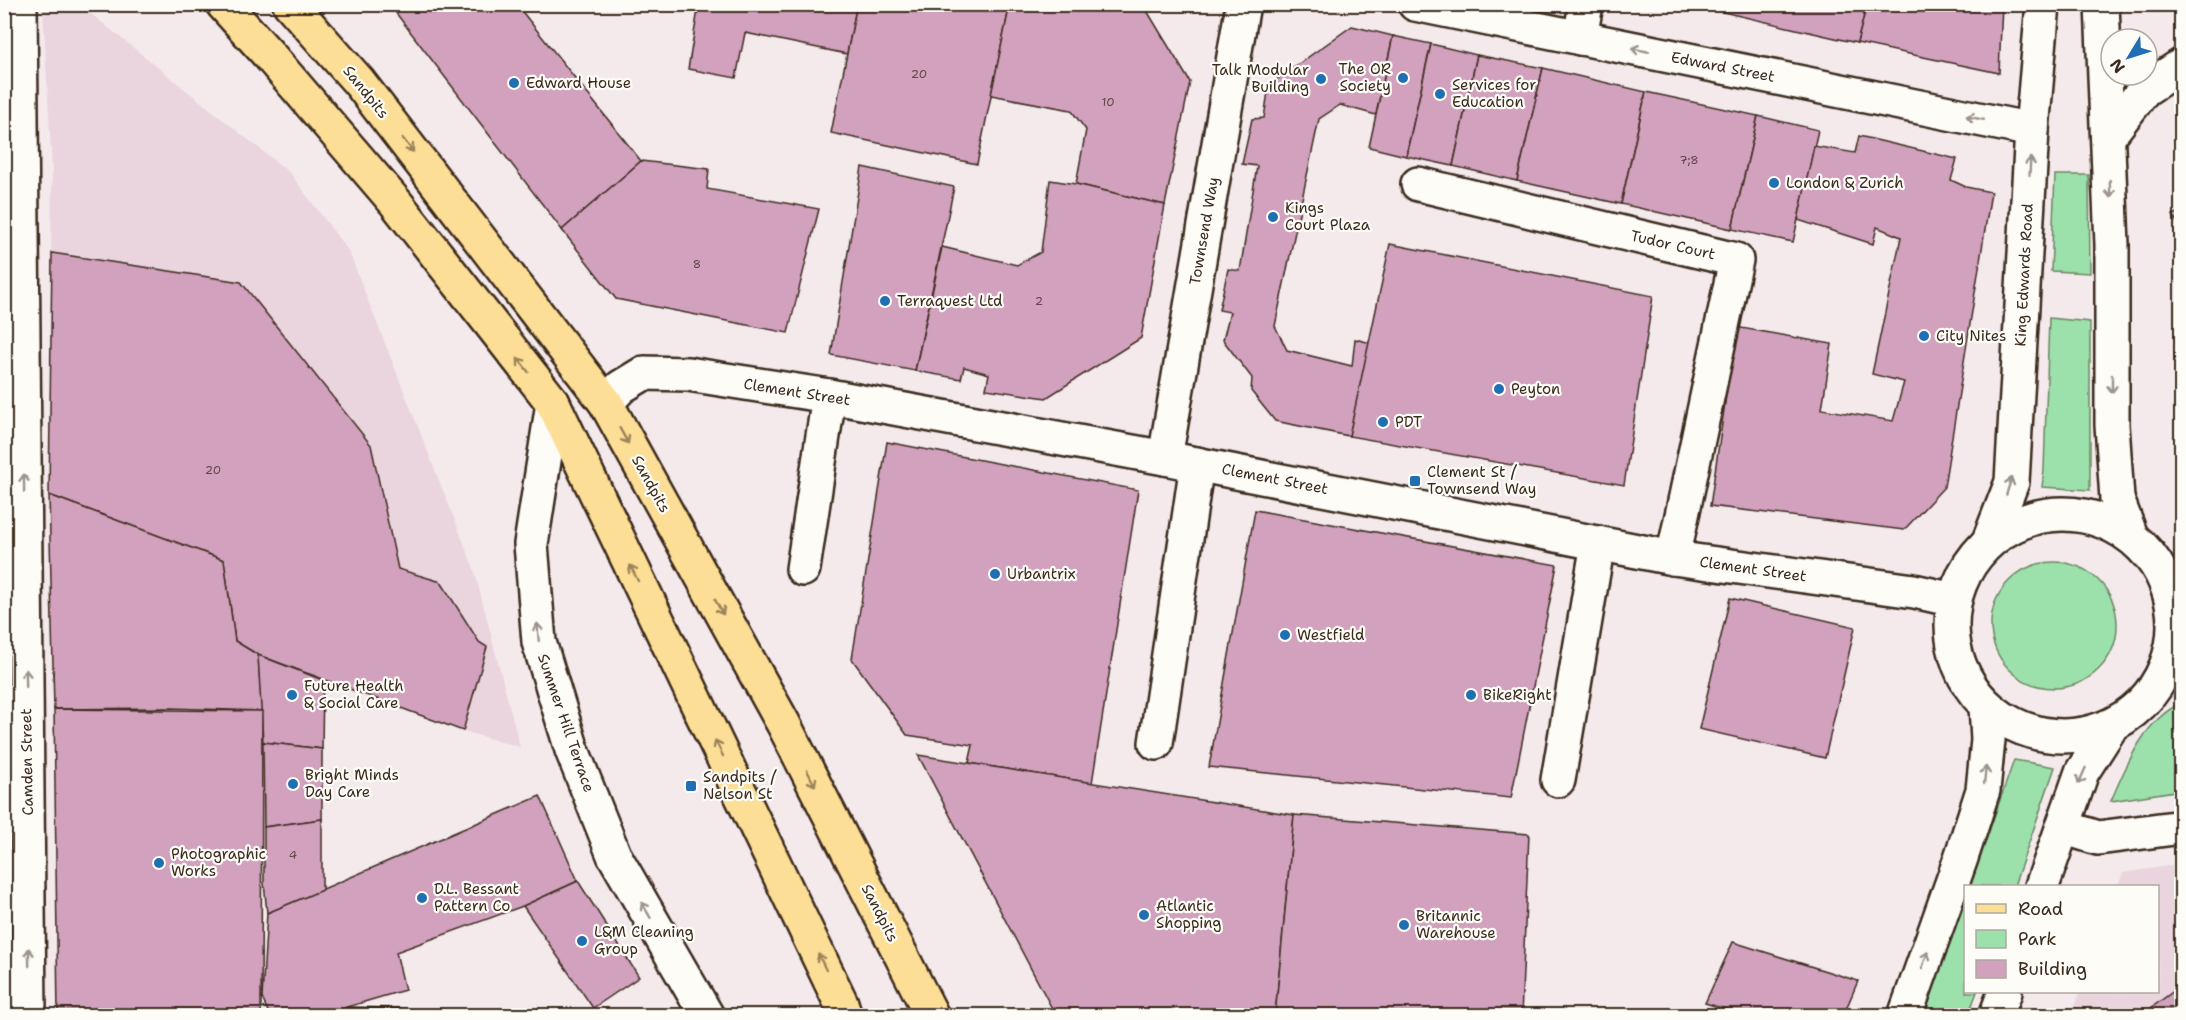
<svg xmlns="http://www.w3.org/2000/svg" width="2186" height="1020" viewBox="0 0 2186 1020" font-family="'Shantell Sans',sans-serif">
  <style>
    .built { fill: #ead4de }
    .green { fill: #9ce0ab; stroke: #6c8564; stroke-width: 1.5 }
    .building { fill: #d2a1be; stroke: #3b2a1e; stroke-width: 1.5 }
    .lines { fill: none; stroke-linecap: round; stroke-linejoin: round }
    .minor-casing { stroke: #3b2a1e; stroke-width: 38 }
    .major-casing { stroke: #3b2a1e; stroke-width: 38 }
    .minor { stroke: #fdfcf7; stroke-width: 33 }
    .major { stroke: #fdde96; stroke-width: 33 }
    .oneway { stroke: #9c938a }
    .oneway2 { stroke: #9c845a }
    .poi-dot { fill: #1f6fb2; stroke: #fdfcf7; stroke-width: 2 }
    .labels { text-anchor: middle; stroke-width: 4.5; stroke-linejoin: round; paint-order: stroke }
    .number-label { font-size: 12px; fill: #614846 }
    .street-label { font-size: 15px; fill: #3b2a1e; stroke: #fdfcf7 }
    .poi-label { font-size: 15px; fill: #3b2a1e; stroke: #fdfcf7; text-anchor: start }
  </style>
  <rect width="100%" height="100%" fill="#f4eaec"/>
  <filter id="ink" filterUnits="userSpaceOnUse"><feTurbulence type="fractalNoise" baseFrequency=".0167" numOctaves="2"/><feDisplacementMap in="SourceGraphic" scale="12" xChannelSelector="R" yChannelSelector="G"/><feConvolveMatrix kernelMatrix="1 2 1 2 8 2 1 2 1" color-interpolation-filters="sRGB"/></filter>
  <g filter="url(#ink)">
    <g class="built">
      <path d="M50 5H80L290 173 349 252 474 569 520 747 463 731 258 655 49 495 52 169 43 9Z"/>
      <path d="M2181 864V1015L2071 1016 2080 992H2158V886H2118L2123 873Z"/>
    </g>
    <g class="green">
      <path d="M2055 175H2089L2090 273 2051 271Z"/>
      <path d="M2049 318 2090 322V490L2042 487 2044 470Z"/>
      <circle cx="2054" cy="625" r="63"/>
      <path d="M2181 703V790L2111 801C2126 766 2144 720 2181 703Z"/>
      <path d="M2014 760 2055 767 2014 886H1970Z"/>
      <path d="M1965 899 1966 992H1977L1968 1015 1919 1016Z"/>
    </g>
    <g class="building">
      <path d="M389 4H516L641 161 562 230Z"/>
      <path d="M699 4H857L847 54 745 33 736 78 688 69Z"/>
      <path d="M857 4H1010L977 164 831 133Z"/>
      <path d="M1010 4H1143L1190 82 1165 205 1076 184 1086 130 1071 110 991 95Z"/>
      <path d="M1688 4H1867L1857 43Z"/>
      <path d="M1867 4H2002L1999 73 1857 43Z"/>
      <path d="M1352 26 1393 36 1376 115 1340 105 1319 119 1275 326 1287 350 1352 366 1355 339 1371 343 1349 436 1275 421 1251 391 1252 378 1223 340 1230 312 1219 310 1228 269 1240 271 1257 166 1242 164 1252 119 1264 118 1269 85Z"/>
      <path d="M1393 36 1431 44 1406 156 1369 147Z"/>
      <path d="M1431 44 1477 55 1453 166 1406 156Z"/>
      <path d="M1477 55 1543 68 1517 181 1453 166Z"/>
      <path d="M1543 68 1646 92 1621 204 1517 181Z"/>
      <path d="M1646 92 1758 116 1732 229 1621 204Z"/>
      <path d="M1758 116 1818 130 1793 242 1732 229Z"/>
      <path d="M1859 136 1957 159 1951 180 1966 187 1991 192 1944 487 1904 530 1710 506 1736 327 1832 344 1822 409 1893 421 1904 382 1872 374 1901 237 1877 227 1873 244 1798 220 1814 146 1855 153Z"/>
      <path d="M641 161 709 169 707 189 819 209 788 333 616 299 562 230Z"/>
      <path d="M862 167 954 187 915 371 831 355Z"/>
      <path d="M1050 180 1076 184 1165 205 1141 338 1046 398 986 389 989 374 964 367 961 379 915 371 942 247 1017 265 1041 252Z"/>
      <path d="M2182 211V232L2173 215Z"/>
      <path d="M1390 244 1653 296 1624 485 1349 436Z"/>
      <path d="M52 253 241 282 371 445 398 569 441 582 479 642 487 647 463 731 258 655 235 641 224 560 49 495Z"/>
      <path d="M887 442 1138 490 1092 783 969 763 973 745 907 735 852 659Z"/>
      <path d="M49 495 224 560 235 641 258 655 262 711 169 708 54 709Z"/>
      <path d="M1255 510 1557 565 1511 798 1209 767Z"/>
      <path d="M1730 598 1855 627 1825 758 1699 729Z"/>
      <path d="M258 655 323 680 322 749 263 742Z"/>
      <path d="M54 709 262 711 261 1016H58Z"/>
      <path d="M263 742 322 749V819L264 827Z"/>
      <path d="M918 755 1294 815 1275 1016H1056Z"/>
      <path d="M540 796 578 881 523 906 396 952 405 990 347 1007 326 1016H270L262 998 267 913Z"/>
      <path d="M1294 815 1529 834 1521 1016H1275Z"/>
      <path d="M322 819V890L267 913 264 883V827Z"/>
      <path d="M578 881 639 977 593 1008 523 906Z"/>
      <path d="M1733 942 1858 981 1843 1016H1738V1013L1705 1003Z"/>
      <path d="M2182 985V1016H2140Z"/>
      <path d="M347 1007 421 1009V1016H346Z"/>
    </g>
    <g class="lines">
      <g class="minor-casing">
        <g id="minor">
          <path d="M20 4 29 1016"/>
          <path d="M1415 4 2032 130"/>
          <path d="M2102 4 2112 245V425L2117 499 2131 536"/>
          <path d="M1580 38 1586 4"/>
          <path d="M2108 137 2144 90 2182 65"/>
          <path d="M1418 184 1736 260 1673 558"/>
          <path d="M553 403 531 544 539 642 572 750 614 855 707 1016"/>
          <path d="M606 403 621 387 644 373 688 374 829 396 1165 458 1673 558 1914 591 1954 600"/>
          <path d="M1165 458 1243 4"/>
          <circle cx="2063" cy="625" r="111"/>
          <path d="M1989 541 2012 482 2032 130 2043 4"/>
          <path d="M803 569 829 396"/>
          <path d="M1156 743 1197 464"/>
          <path d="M1558 780 1598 543"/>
          <path d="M2063 827 2098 838 2182 827"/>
          <path d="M2042 886 2082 772 2112 725"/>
          <path d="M1905 1016 1961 858 1983 790 1988 740 1986 706"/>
          <path d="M1996 1016 2005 992"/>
        </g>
      </g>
      <g class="major-casing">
        <g id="major">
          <path d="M223 4 269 55 396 203 553 403 841 1003 845 1016"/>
          <path d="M290 4 359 82 606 403 783 723 932 1016"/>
        </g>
      </g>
      <use href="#minor" class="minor"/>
      <use href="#major" class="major"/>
    </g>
    <defs><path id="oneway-shaft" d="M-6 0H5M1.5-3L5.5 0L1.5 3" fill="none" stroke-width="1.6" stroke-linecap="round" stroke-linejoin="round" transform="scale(1.5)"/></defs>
    <g class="oneway">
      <use href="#oneway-shaft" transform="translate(1640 50) rotate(-169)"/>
      <use href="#oneway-shaft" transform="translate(1975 118) rotate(-169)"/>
      <use href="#oneway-shaft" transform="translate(2030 166) rotate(-87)"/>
      <use href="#oneway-shaft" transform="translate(2110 189) rotate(88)"/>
      <use href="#oneway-shaft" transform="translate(2112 384) rotate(90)"/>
      <use href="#oneway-shaft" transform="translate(24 483) rotate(-91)"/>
      <use href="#oneway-shaft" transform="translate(2009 486) rotate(-73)"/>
      <use href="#oneway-shaft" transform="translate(538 632) rotate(-95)"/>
      <use href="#oneway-shaft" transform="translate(26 678) rotate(-91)"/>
      <use href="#oneway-shaft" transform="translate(1985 775) rotate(-84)"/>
      <use href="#oneway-shaft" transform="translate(2082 776) rotate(114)"/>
      <use href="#oneway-shaft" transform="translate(646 910) rotate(-120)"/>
      <use href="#oneway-shaft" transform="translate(29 957) rotate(-91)"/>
      <use href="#oneway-shaft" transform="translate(1925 960) rotate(-70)"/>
    </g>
    <g class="oneway2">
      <use href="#oneway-shaft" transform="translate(408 145) rotate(52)"/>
      <use href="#oneway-shaft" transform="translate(523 365) rotate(-128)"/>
      <use href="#oneway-shaft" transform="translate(624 436) rotate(61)"/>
      <use href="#oneway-shaft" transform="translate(634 573) rotate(-116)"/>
      <use href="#oneway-shaft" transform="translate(719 607) rotate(61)"/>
      <use href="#oneway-shaft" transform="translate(719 748) rotate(-116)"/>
      <use href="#oneway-shaft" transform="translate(811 778) rotate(63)"/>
      <use href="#oneway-shaft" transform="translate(822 962) rotate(-116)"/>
    </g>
  </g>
  <g class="poi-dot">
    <circle cx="1403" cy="78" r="6"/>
    <circle cx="1321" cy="79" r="6"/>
    <circle cx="514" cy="83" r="6"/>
    <circle cx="1440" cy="94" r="6"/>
    <circle cx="1774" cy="183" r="6"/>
    <circle cx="1273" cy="217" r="6"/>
    <circle cx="885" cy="301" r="6"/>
    <circle cx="1924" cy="336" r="6"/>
    <circle cx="1499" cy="389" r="6"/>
    <circle cx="1383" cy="422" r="6"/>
    <rect x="1409" y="475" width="12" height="12" rx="3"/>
    <circle cx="995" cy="574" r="6"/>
    <circle cx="1285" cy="635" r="6"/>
    <circle cx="292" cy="695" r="6"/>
    <circle cx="1471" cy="695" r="6"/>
    <circle cx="293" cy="784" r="6"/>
    <rect x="685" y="780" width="12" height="12" rx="3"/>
    <circle cx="159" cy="863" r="6"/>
    <circle cx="422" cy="898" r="6"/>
    <circle cx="1144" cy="915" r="6"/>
    <circle cx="1404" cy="925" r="6"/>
    <circle cx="582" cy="941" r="6"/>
  </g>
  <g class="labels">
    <g class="number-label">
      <text x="919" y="78">20</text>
      <text x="1108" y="106">10</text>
      <text x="1689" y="164">7;8</text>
      <text x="697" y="268">8</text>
      <text x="1039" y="305">2</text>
      <text x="213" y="474">20</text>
      <text x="293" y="859">4</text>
    </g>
    <g class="street-label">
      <text transform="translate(1723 67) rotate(11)" y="5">Edward Street</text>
      <text transform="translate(366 92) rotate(51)" y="5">Sandpits</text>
      <text transform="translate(1204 231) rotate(-80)" y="5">Townsend Way</text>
      <text transform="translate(1673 245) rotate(13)" y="5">Tudor Court</text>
      <text transform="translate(2024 275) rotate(-87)" y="5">King Edwards Road</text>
      <text transform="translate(797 392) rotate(9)" y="5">Clement Street</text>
      <text transform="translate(1275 479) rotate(11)" y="5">Clement Street</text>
      <text transform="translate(651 484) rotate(61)" y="5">Sandpits</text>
      <text transform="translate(1753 569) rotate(8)" y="5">Clement Street</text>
      <text transform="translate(566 723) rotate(71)" y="5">Summer Hill Terrace</text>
      <text transform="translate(27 762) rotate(-91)" y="5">Camden Street</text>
      <text transform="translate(880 913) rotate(63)" y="5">Sandpits</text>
    </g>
    <g class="poi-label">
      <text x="1391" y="74" text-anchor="end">The OR<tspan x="1391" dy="17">Society</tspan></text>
      <text x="1309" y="75" text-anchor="end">Talk Modular<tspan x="1309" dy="17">Building</tspan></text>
      <text x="526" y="88">Edward House</text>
      <text x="1452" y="90">Services for<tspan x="1452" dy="17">Education</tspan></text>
      <text x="1786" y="188">London &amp; Zurich</text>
      <text x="1285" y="213">Kings<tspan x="1285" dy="17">Court Plaza</tspan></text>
      <text x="897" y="306">Terraquest Ltd</text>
      <text x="1936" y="341">City Nites</text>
      <text x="1511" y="394">Peyton</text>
      <text x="1395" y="427">PDT</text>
      <text x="1427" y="477">Clement St /<tspan x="1427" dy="17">Townsend Way</tspan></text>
      <text x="1007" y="579">Urbantrix</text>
      <text x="1297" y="640">Westfield</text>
      <text x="304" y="691">Future Health<tspan x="304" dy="17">&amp; Social Care</tspan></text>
      <text x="1483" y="700">BikeRight</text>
      <text x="305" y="780">Bright Minds<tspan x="305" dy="17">Day Care</tspan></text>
      <text x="703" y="782">Sandpits /<tspan x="703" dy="17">Nelson St</tspan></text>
      <text x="171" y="859">Photographic<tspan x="171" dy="17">Works</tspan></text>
      <text x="434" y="894">D.L. Bessant<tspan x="434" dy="17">Pattern Co</tspan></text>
      <text x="1156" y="911">Atlantic<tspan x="1156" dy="17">Shopping</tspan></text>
      <text x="1416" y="921">Britannic<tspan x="1416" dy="17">Warehouse</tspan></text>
      <text x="594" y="937">L&amp;M Cleaning<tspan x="594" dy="17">Group</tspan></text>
    </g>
  </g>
  <rect width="2186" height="1020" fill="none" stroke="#fdfcf7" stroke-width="24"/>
  <rect x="12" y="12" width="2162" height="996" fill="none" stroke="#3b2a1e" stroke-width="2" filter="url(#ink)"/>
  <rect x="1964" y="885" width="195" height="108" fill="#fdfcf7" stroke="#afa8a0" stroke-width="1.5"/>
  <rect x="1976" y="904" width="30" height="9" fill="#fdde96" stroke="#afa8a0" stroke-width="1.5"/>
  <text x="2018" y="915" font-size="18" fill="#3b2a1e">Road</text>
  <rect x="1976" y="930" width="30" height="18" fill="#9ce0ab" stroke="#afa8a0" stroke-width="1.5"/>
  <text x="2018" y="945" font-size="18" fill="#3b2a1e">Park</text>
  <rect x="1976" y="960" width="30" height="18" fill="#d2a1be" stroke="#afa8a0" stroke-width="1.5"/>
  <text x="2018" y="975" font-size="18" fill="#3b2a1e">Building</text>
  <g transform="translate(2129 57) rotate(232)"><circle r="28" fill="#fdfcf7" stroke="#afa8a0" stroke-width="1.5"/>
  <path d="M0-4.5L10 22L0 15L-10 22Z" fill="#1f6fb2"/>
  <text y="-9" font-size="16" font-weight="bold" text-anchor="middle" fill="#3b2a1e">N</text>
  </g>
</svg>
